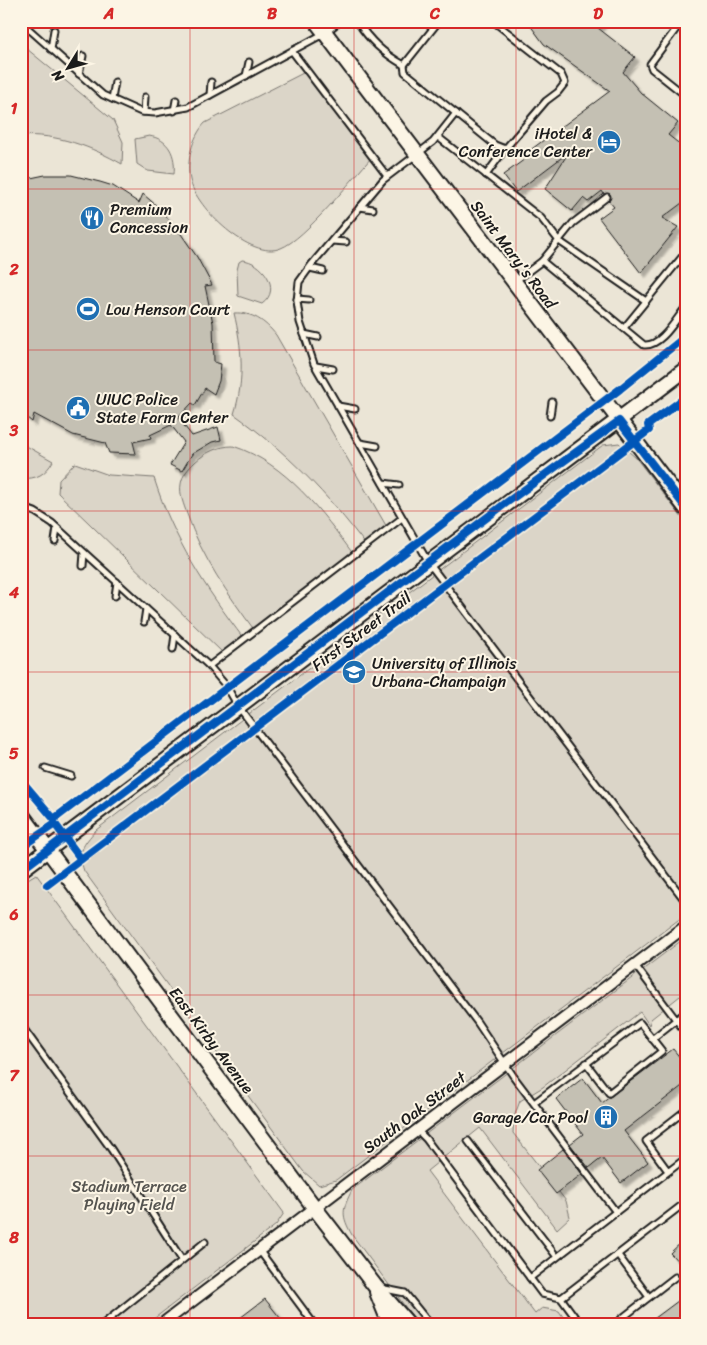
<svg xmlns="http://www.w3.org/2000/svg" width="707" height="1345" viewBox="0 0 707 1345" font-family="Sriracha,sans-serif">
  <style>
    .built { fill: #ebe5d6 }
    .green { fill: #dbd5c8; stroke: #7c7872 }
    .building { fill: #c4c0b3; stroke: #1c1c1c; filter: url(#shadow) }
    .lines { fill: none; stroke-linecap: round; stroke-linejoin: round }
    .lane-casing { stroke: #1c1c1c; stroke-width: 9 }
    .street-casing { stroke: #1c1c1c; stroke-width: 14 }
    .secondary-casing { stroke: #1c1c1c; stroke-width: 18 }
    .lane { stroke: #fcf5e5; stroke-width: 5 }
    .street { stroke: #fcf5e5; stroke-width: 10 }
    .secondary { stroke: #fcf5e5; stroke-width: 14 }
    .cycleway-casing { stroke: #fcf5e5; stroke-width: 11 }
    .cycleway { stroke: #0057b8; stroke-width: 8 }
    .grid { fill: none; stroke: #d62828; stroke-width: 1; stroke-opacity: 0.55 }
    .labels { text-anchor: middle; stroke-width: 4; stroke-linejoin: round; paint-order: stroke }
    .poi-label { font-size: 16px; fill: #1c1c1c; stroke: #fcf5e5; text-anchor: start }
    .street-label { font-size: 16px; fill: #1c1c1c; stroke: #fcf5e5 }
    .park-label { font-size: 16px; fill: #555450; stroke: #fcf5e5 }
    .neatline { fill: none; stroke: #d62828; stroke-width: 2 }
    .grid-label { font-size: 16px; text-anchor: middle; font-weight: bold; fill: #d62828 }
  </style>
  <defs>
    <filter id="shadow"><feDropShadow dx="4.5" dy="4.5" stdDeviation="1" flood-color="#0004"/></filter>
  </defs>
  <rect width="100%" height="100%" fill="#fcf5e5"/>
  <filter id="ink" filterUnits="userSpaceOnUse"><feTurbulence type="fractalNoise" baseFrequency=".02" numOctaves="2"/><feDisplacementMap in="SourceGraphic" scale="10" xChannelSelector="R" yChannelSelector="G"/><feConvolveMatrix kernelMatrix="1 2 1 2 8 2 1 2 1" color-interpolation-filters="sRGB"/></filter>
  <g filter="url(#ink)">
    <rect class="built" x="21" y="21" width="665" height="1303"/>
    <g class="green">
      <path d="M21 44 113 120 123 142 122 164C92 147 56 133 21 136Z"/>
      <path d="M307 71 372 157C353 178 305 239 281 248 251 261 196 208 190 180 186 162 192 137 205 123Z"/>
      <path d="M149 136C169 139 176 155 174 174L148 171 137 164 135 139Z"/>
      <path d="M242 260C262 261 283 289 262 304L238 296 237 270 239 262Z"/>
      <path d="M234 313C252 312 265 321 276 335L388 529 366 545C328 495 286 451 234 414 245 379 242 347 234 313Z"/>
      <path d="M21 443 53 461C46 474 36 480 21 478Z"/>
      <path d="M619 443 636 458 686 523V914L336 1180 319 1185 303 1171 84 871C77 851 83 845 96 830L603 445Z"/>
      <path d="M233 446C286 463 322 512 354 555L255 631C228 594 202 558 187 514 184 505 179 494 181 484 182 475 189 468 195 462 206 452 219 446 233 446Z"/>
      <path d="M75 463 109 475 154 478C173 539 206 589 244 639L224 654 58 493 59 480Z"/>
      <path d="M36 874 284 1213 276 1225 147 1324H21V883Z"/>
      <path d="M686 937V1003L680 996 651 1019 649 1025 640 1012 543 1087 520 1101 514 1117 513 1133 566 1201 570 1217 557 1229 480 1128 427 1171 535 1314 542 1308 559 1311 568 1324H418L352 1235C341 1215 342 1210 352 1190Z"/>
    </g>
    <g class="building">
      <path d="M527 21H603L598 28 635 57 623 72 641 93 678 123 668 135 686 149V200L662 218 678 227 641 273 599 218 614 207 609 201 610 194H604L602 191 588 202 583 198 572 211 545 189 569 152 516 192 503 175 532 154 529 151 610 91 544 44Z"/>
      <path d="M45 175H71L100 182 113 186 139 203 143 194 158 207 181 234 197 257 212 285 205 286 213 323 214 362 221 364 219 381 214 394 205 388 195 405 192 403 178 418 192 436 218 427 221 440 212 442 192 454 182 471 170 465 184 442 171 425 150 435 151 438 133 442 136 454 109 453 105 443 73 435 34 414 32 422 21 413V180Z"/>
      <path d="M673 1049 686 1065V1083L624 1131 648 1162 621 1183 602 1158 589 1168 570 1144 583 1134 556 1099 583 1078 602 1103Z"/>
      <path d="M563 1149 582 1174 556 1194 537 1170Z"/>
      <path d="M686 1238V1270L670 1253Z"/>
      <path d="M686 1295V1324H647Z"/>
      <path d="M265 1299 285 1324H232Z"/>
    </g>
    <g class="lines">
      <g class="lane-casing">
        <g id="lane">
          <path d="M357 21C370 41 383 53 404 65"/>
          <path d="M439 21 404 65 405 72 495 145 505 149 546 101 558 92 565 83 561 74 493 21"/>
          <path d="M682 21 650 64 652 69 686 96"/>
          <path d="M21 22 103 95 141 112 155 113 188 107 325 33 340 21"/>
          <path d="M51 49 54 30"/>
          <path d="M292 51 387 176"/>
          <path d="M79 74 83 56"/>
          <path d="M246 76 249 62"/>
          <path d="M210 95 211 82"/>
          <path d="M112 99 115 82"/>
          <path d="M174 111 176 100"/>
          <path d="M144 112 145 97"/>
          <path d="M456 113 433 142 383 180 312 264 299 282 297 301 300 322 314 364 428 562 686 902"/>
          <path d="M438 137 541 218 559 241 646 301"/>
          <path d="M486 175 505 149"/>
          <path d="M360 207 373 209"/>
          <path d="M332 241 346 242"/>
          <path d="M542 261 644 345C661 347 676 319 686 307"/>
          <path d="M310 268 323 271"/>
          <path d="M514 282 542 261 573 223 607 197"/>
          <path d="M297 299 309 300"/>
          <path d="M624 328 686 252"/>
          <path d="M304 334 318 337"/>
          <path d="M316 366 333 369"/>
          <path d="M338 406 355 409"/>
          <path d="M550 416 552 402"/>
          <path d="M360 443 377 446"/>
          <path d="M383 483 399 485"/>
          <path d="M21 507 35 512 52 523 209 666 227 687 238 706 477 1022 514 1077 616 1212"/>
          <path d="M25 522 26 509"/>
          <path d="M55 541 57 528"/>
          <path d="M83 566 84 553"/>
          <path d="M115 596 117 582"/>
          <path d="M144 622 146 609"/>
          <path d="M173 649 175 635"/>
          <path d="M209 666 402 518"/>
          <path d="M45 768 71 776"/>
          <path d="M635 965 686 1033"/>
          <path d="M21 1025 111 1149 182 1260"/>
          <path d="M652 1039 686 1012"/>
          <path d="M534 1103 640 1023 662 1051 609 1093 586 1063"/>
          <path d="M417 1130 426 1139 542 1294 561 1298 686 1202"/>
          <path d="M468 1141 557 1257"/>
          <path d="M668 1171 646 1141 686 1110"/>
          <path d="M259 1250 314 1324"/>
          <path d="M618 1255 649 1297"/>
          <path d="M530 1278 686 1158"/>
          <path d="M380 1288 405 1293 430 1324"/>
          <path d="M561 1298 580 1324"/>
          <path d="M621 1319 675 1277"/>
          <path d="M103 1324 205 1242"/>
        </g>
      </g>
      <g class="street-casing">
        <path id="street" d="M162 1324 686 926"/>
      </g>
      <g class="secondary-casing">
        <g id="secondary">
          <path d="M316 21 686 508"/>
          <path d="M21 814 314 1207 375 1286 408 1324"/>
          <path d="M21 870 686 369"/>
          <path d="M377 1292 390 1324"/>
        </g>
      </g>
      <use href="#lane" class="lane"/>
      <use href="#street" class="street"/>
      <use href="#secondary" class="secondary"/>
      <g class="cycleway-casing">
        <g id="cycleway">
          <path d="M21 780 54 819 620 389 686 336"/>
          <path d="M21 847 55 824 81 859"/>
          <path d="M21 870 506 503 619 421 686 508"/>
          <path d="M47 885 649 430 648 425 686 397"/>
        </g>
      </g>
      <use href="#cycleway" class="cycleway"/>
    </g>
  </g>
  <path class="grid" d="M190 21V1324M354 21V1324M516 21V1324M21 189H686M21 350H686M21 511H686M21 672H686M21 834H686M21 995H686M21 1156H686"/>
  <defs>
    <g id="hotel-disc" transform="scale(1.25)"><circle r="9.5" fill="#1f6fb2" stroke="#fcf5e5"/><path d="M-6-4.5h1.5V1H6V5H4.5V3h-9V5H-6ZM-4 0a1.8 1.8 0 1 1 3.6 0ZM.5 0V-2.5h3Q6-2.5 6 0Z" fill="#fff"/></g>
    <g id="restaurant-disc" transform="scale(1.25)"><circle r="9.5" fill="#1f6fb2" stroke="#fcf5e5"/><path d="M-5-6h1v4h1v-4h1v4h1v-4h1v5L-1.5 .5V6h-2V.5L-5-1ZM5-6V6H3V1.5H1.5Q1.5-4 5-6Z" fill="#fff"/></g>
    <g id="stadium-disc" transform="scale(1.25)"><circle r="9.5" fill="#1f6fb2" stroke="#fcf5e5"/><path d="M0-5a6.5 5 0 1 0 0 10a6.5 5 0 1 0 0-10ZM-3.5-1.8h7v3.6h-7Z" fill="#fff"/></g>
    <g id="civic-disc" transform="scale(1.25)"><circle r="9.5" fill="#1f6fb2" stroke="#fcf5e5"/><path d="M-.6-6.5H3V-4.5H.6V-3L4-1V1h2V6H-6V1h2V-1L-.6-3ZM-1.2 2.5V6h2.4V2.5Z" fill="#fff"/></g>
    <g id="university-disc" transform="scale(1.25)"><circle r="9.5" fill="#1f6fb2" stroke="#fcf5e5"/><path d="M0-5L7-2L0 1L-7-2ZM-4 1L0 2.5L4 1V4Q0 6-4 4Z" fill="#fff"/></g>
    <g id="building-disc" transform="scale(1.25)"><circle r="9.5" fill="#1f6fb2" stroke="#fcf5e5"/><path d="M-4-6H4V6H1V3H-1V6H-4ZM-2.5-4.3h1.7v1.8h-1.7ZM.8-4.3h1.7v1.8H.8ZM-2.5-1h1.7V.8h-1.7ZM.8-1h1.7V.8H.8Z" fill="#fff"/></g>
  </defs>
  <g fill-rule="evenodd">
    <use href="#hotel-disc" x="609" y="142"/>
    <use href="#restaurant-disc" x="92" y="218"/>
    <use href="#stadium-disc" x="88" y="309"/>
    <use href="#civic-disc" x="78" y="408"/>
    <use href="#university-disc" x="354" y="672"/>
    <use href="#building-disc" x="606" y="1117"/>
  </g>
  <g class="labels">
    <g class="poi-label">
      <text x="592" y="139" text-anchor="end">iHotel &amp;<tspan x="592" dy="18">Conference Center</tspan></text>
      <text x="110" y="215">Premium<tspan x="110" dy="18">Concession</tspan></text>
      <text x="106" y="315">Lou Henson Court</text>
      <text x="96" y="405">UIUC Police<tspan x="96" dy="18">State Farm Center</tspan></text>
      <text x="372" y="669">University of Illinois<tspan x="372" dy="18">Urbana-Champaign</tspan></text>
      <text x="588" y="1123" text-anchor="end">Garage/Car Pool</text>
    </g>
    <g class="street-label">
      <text transform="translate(514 254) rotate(53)" y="6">Saint Mary's Road</text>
      <text transform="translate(361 631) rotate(-37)" y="6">First Street Trail</text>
      <text transform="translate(212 1040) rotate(53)" y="6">East Kirby Avenue</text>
      <text transform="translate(414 1112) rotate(-37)" y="6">South Oak Street</text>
    </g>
    <g class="park-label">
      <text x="129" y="1192">Stadium Terrace<tspan x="129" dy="18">Playing Field</tspan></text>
    </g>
  </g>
  <rect width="707" height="1345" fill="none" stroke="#fcf5e5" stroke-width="55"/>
  <g transform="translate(68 68) rotate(233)" stroke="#fcf5e5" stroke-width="4" paint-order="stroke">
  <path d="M0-4L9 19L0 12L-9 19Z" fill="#1c1c1c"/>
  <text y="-8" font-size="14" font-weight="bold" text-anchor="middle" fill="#1c1c1c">N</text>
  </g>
  <rect x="28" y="28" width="652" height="1290" class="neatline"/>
  <g class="grid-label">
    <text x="109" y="19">A</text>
    <text x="272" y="19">B</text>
    <text x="435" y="19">C</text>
    <text x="598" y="19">D</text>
    <text x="14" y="114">1</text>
    <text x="14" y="275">2</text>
    <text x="14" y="436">3</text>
    <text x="14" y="598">4</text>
    <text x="14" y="759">5</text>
    <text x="14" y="920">6</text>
    <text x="14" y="1081">7</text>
    <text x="14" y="1243">8</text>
  </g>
</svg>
